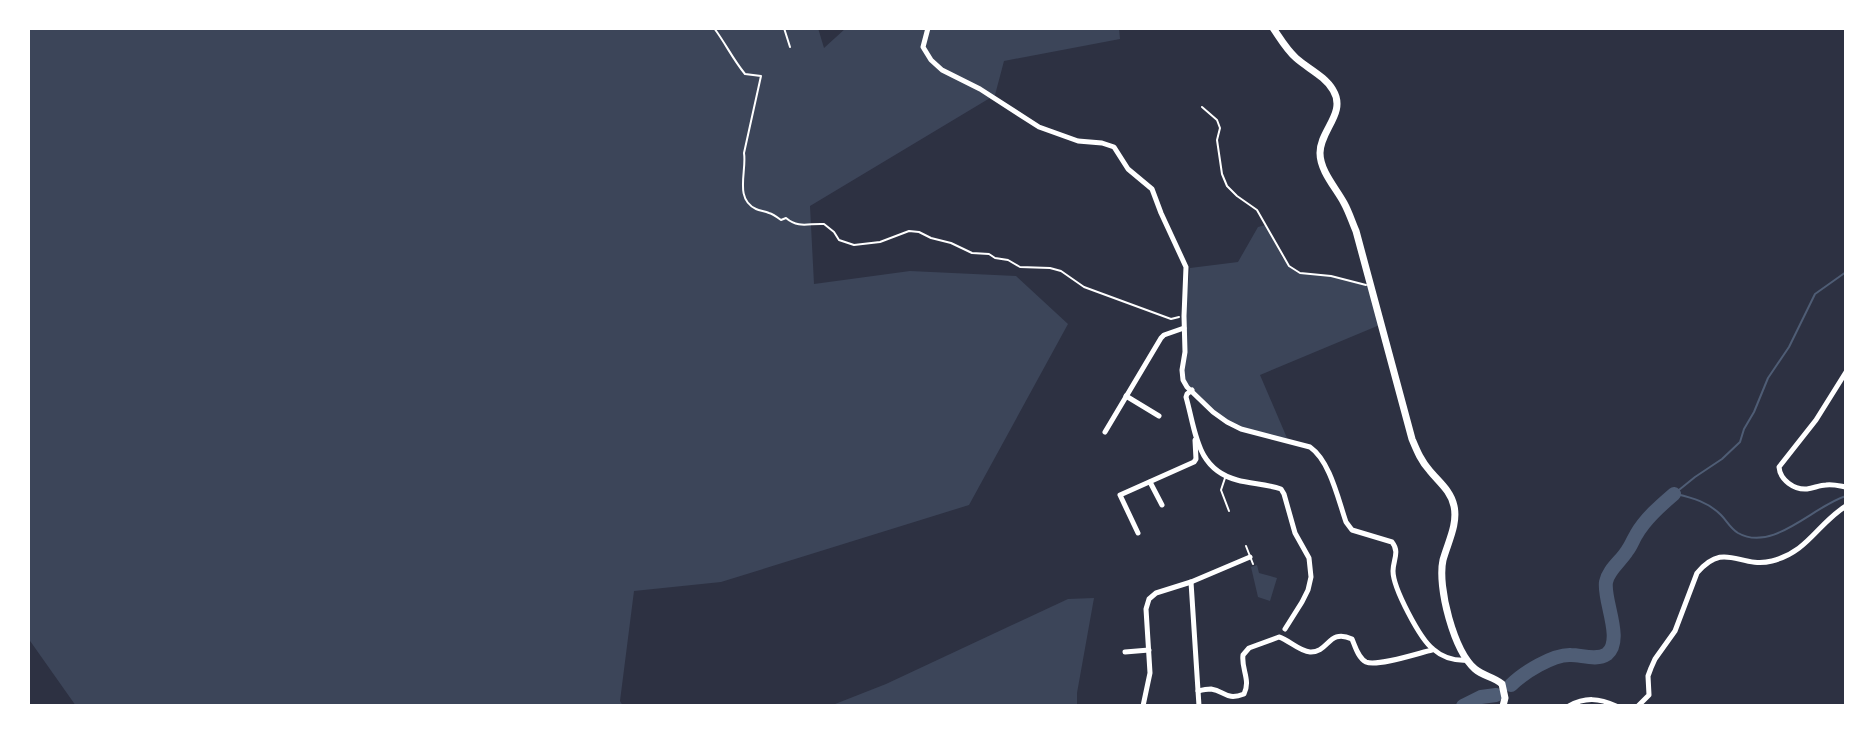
<svg xmlns="http://www.w3.org/2000/svg" width="1874" height="734" viewBox="0 0 1874 734" font-family="'Work Sans',sans-serif">
  <style>
    .green { fill: #3c4559 }
    .lines { fill: none; stroke-linecap: round; stroke-linejoin: round }
    .stream { stroke: #4f5d75; stroke-width: 2 }
    .river { stroke: #4f5d75; stroke-width: 14 }
    .path { stroke: #fff; stroke-width: 2 }
    .service { stroke: #fff; stroke-width: 2 }
    .minor { stroke: #fff; stroke-width: 5 }
    .primary { stroke: #fff; stroke-width: 7 }
  </style>
  <rect width="100%" height="100%" fill="#2d3142"/>
  <g class="green">
    <path d="M28 28H818L824 48 846 28H1119L1120 39 1004 61 995 95 810 206 814 284 910 271 1016 276 1068 324 969 505 721 582 634 591 620 701 623 706H76L28 638Z"/>
    <path d="M1266 225 1282 257 1289 266 1300 273 1331 276 1371 287 1382 324 1260 375 1287 438 1272 436 1227 422 1183 380 1184 316 1190 268 1238 262 1258 227Z"/>
    <path d="M1257 565 1259 573 1277 578 1270 601 1258 597 1251 567Z"/>
    <path d="M1094 598 1077 693V706H830L886 684 1068 599Z"/>
  </g>
  <g class="lines">
    <g class="stream">
      <path d="M1674 494 1695 477 1722 459 1740 442 1744 429 1754 412 1768 378 1789 347 1815 294 1846 272"/>
      <path d="M1676 494C1693 498 1708 502 1721 515 1727 521 1730 528 1738 533 1773 553 1813 506 1846 496"/>
    </g>
    <g class="river">
      <path d="M1511 685C1523 673 1553 654 1571 655 1582 655 1597 661 1607 654 1624 640 1603 600 1606 582 1608 570 1621 561 1627 551 1631 546 1633 540 1636 535 1645 519 1660 506 1674 494"/>
      <path d="M1463 706 1481 697 1496 695"/>
    </g>
    <path class="path" d="M714 28C726 44 732 58 745 74L761 76 744 153C747 171 734 199 756 209 760 211 765 211 769 213 773 214 777 217 781 220L786 218C799 229 809 223 824 224L834 232 839 240 854 245 880 242 909 231 919 232 931 238 951 243 972 253 989 254 995 258 1008 260 1020 267 1050 268 1061 271 1084 287 1171 319 1179 317"/>
    <g class="service">
      <path d="M784 28 790 47"/>
      <path d="M1202 107 1217 120 1220 128 1217 140 1222 174 1227 186 1237 196 1257 210 1289 266 1300 273 1331 276 1366 285"/>
      <path d="M1225 478 1221 490 1229 511"/>
      <path d="M1246 546 1253 564"/>
    </g>
    <g class="minor">
      <path d="M928 28 923 47 931 60 942 70 980 89 1039 127 1078 141 1102 143 1114 147 1128 169 1152 189 1161 213 1186 267 1184 316 1185 352 1182 370 1183 380 1187 387 1213 412 1227 422 1241 429 1310 447C1330 461 1338 499 1346 522L1352 530 1392 542C1400 552 1393 560 1393 571 1393 588 1420 639 1433 649 1442 657 1455 661 1468 660"/>
      <path d="M1846 372 1816 420 1779 467C1780 480 1794 490 1807 489 1814 488 1820 485 1826 485 1833 484 1840 486 1846 487"/>
      <path d="M1192 390 1187 394 1186 397C1196 432 1196 469 1237 480 1251 484 1267 484 1281 489L1284 494 1295 533 1309 558 1311 577 1308 590 1302 602 1285 629"/>
      <path d="M1126 396 1159 416"/>
      <path d="M1105 432 1161 338 1164 335 1184 328"/>
      <path d="M1150 482 1162 505"/>
      <path d="M1138 533 1120 495 1194 462 1196 459 1195 440"/>
      <path d="M1191 582 1199 706"/>
      <path d="M1125 652 1149 650"/>
      <path d="M1198 691C1202 690 1207 689 1211 689 1225 691 1226 701 1244 694 1251 680 1241 669 1243 655L1249 648 1279 637C1289 640 1299 651 1310 652 1329 653 1328 628 1352 639 1355 646 1358 658 1366 662 1377 667 1419 653 1432 650"/>
      <path d="M1143 706 1150 673 1146 609 1149 599 1156 593 1191 582 1250 557"/>
      <path d="M1569 706C1585 697 1599 698 1616 706"/>
      <path d="M1638 706 1649 695 1648 676 1651 668 1655 659 1675 631 1697 573C1725 540 1739 569 1772 561 1808 552 1818 523 1846 506"/>
    </g>
    <path class="primary" d="M1273 28C1280 38 1286 49 1296 58 1307 68 1325 76 1333 90 1347 113 1320 130 1320 153 1320 171 1336 188 1344 203 1349 212 1352 222 1356 231L1412 439C1417 451 1421 461 1430 471 1439 482 1451 491 1454 506 1458 524 1448 542 1443 560 1437 587 1454 651 1475 669 1483 676 1494 677 1502 684L1505 698 1503 706"/>
  </g>
  <rect width="1874" height="734" fill="none" stroke="#ffffff" stroke-width="60"/>
</svg>
